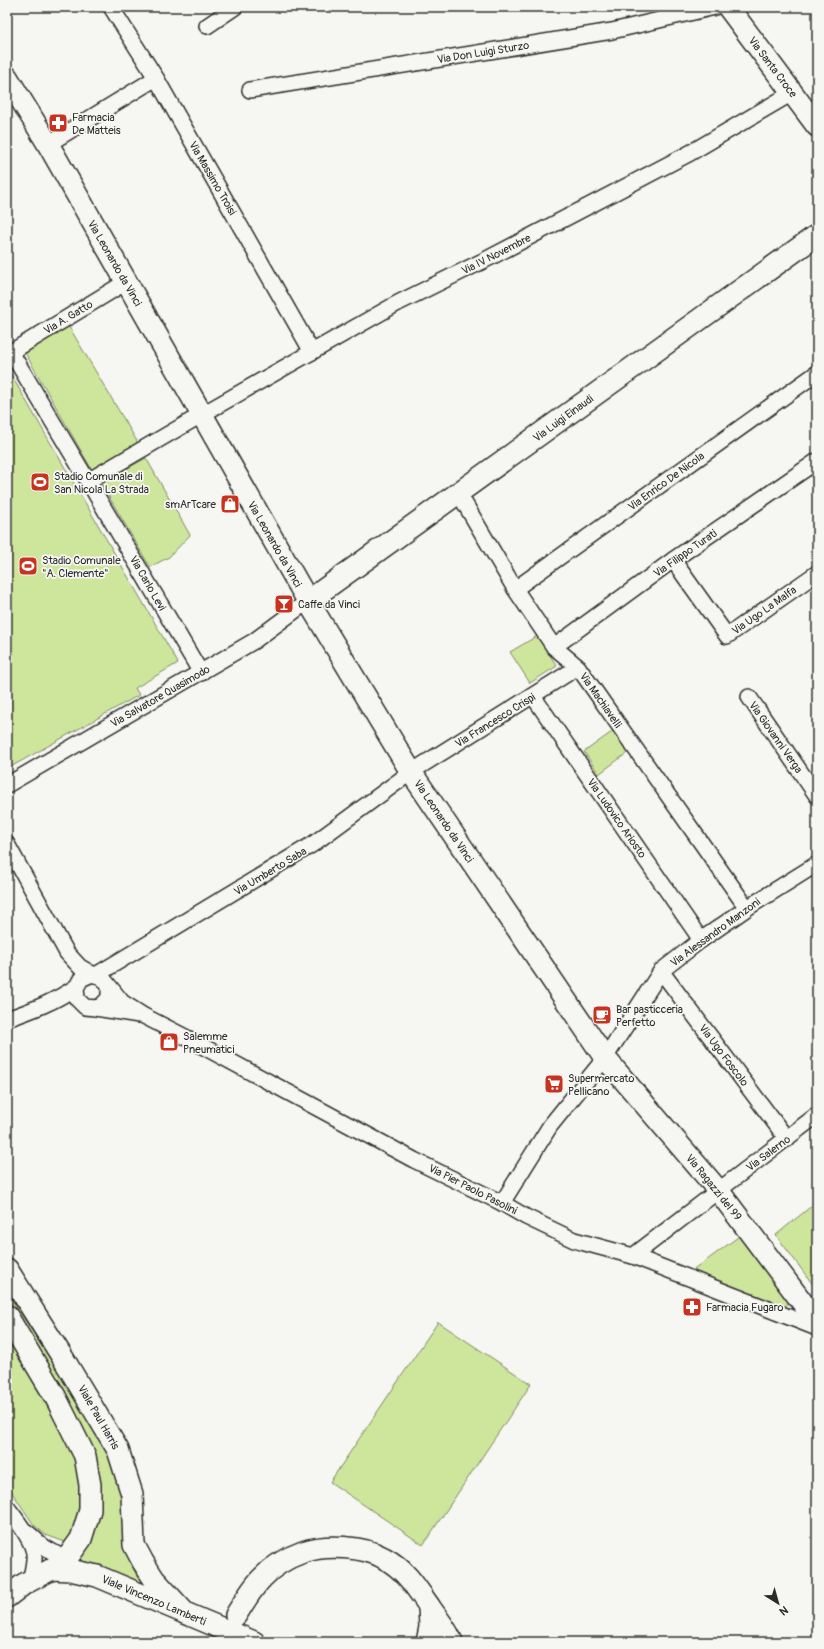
<svg xmlns="http://www.w3.org/2000/svg" width="824" height="1649" viewBox="0 0 824 1649" font-family="Pangolin,sans-serif">
  <style>
    .green { fill: #cee69c; stroke: #7c8864 }
    .lines { fill: none; stroke-linecap: round; stroke-linejoin: round }
    .street-casing { stroke: #2b2b2b; stroke-width: 18 }
    .secondary-casing { stroke: #2b2b2b; stroke-width: 24 }
    .street { stroke: #f6f6f2; stroke-width: 15 }
    .secondary { stroke: #f6f6f2; stroke-width: 21 }
    .labels { text-anchor: middle; stroke-width: 3.5; stroke-linejoin: round; paint-order: stroke }
    .street-label { font-size: 11px; fill: #2b2b2b; stroke: #f6f6f2 }
    .poi-label { font-size: 11px; fill: #2b2b2b; stroke: #f6f6f2; text-anchor: start }
  </style>
  <rect width="100%" height="100%" fill="#f6f6f2"/>
  <filter id="ink" filterUnits="userSpaceOnUse"><feTurbulence type="fractalNoise" baseFrequency=".025" numOctaves="2"/><feDisplacementMap in="SourceGraphic" scale="8" xChannelSelector="R" yChannelSelector="G"/><feConvolveMatrix kernelMatrix="1 2 1 2 8 2 1 2 1" color-interpolation-filters="sRGB"/></filter>
  <g filter="url(#ink)">
    <g class="green">
      <path d="M68 325 138 443 92 470 24 351Z"/>
      <path d="M10 373 178 663 135 688 139 695 7 769V375Z"/>
      <path d="M146 458 190 535 169 557 150 567 101 483Z"/>
      <path d="M537 636 557 666 530 683 510 652Z"/>
      <path d="M616 729 631 750 599 774 584 752Z"/>
      <path d="M814 1204 817 1208V1290L776 1235Z"/>
      <path d="M742 1234 791 1302 785 1306 781 1307 691 1272Z"/>
      <path d="M7 1292 41 1345 83 1400 121 1479 127 1545 131 1564 137 1576 145 1581 144 1584 94 1564 86 1563 80 1558 97 1501 13 1309 7 1299Z"/>
      <path d="M438 1322 531 1384 423 1545 330 1482Z"/>
      <path d="M7 1336 73 1452C78 1475 84 1506 73 1529 71 1534 68 1538 65 1542L46 1535 34 1525 7 1485Z"/>
    </g>
    <g class="lines">
      <g class="street-casing">
        <g id="street">
          <path d="M111 7 156 78 312 352"/>
          <path d="M207 26 235 7"/>
          <path d="M250 90 612 31 715 7"/>
          <path d="M48 144 156 78"/>
          <path d="M7 350 11 352 88 481 201 673"/>
          <path d="M11 352 126 282"/>
          <path d="M88 481 201 415 398 303 491 257 690 153 792 93"/>
          <path d="M458 492 515 589 554 647 578 667 747 908"/>
          <path d="M673 560 727 636 817 573"/>
          <path d="M515 589 817 373"/>
          <path d="M554 647 673 560 817 461"/>
          <path d="M533 696 701 940"/>
          <path d="M749 697 817 796"/>
          <path d="M7 785 254 641 308 601"/>
          <path d="M7 844 67 953 80 967 92 974"/>
          <path d="M661 971 787 1139"/>
          <path d="M96 975 313 844 411 772 578 667"/>
          <path d="M109 986V998L101 1006 96 1008 85 1007 77 999 76 988 81 979 92 974 102 977 122 1002 144 1016 191 1040 414 1160 502 1203 526 1217 574 1240 633 1256 817 1328"/>
          <path d="M96 1008 139 1015"/>
          <path d="M7 1019C33 1010 54 1002 76 987"/>
          <path d="M502 1203 550 1126 605 1058 661 971 701 940 747 908 817 864"/>
          <path d="M633 1256 817 1115"/>
          <path d="M7 1507C15 1518 32 1539 34 1553 35 1563 32 1572 30 1581"/>
          <path d="M27 1532 44 1547 65 1559"/>
        </g>
      </g>
      <g class="secondary-casing">
        <g id="secondary">
          <path d="M728 7 817 126"/>
          <path d="M7 77 48 144 308 601 411 772 605 1058 718 1190 817 1322"/>
          <path d="M308 601 817 235"/>
          <path d="M7 1269 63 1358 118 1450 132 1494 134 1545 143 1562 154 1579 186 1614"/>
          <path d="M7 1316 56 1398 85 1456 90 1485V1510L81 1539 68 1557 52 1569 24 1584 7 1597"/>
          <path d="M52 1569 70 1570 97 1576 254 1642"/>
          <path d="M236 1615C244 1602 252 1588 262 1578 273 1566 289 1557 303 1552 325 1544 364 1546 384 1558 405 1569 416 1587 429 1606 437 1618 447 1629 452 1642"/>
          <path d="M427 1642 430 1627 429 1606"/>
        </g>
      </g>
      <use href="#street" class="street"/>
      <use href="#secondary" class="secondary"/>
    </g>
  </g>
  <defs>
    <g id="pharmacy-square" transform="scale(1)"><rect x="-9" y="-9" width="18" height="18" rx="4" fill="#c8321e" stroke="#f6f6f2"/><path d="M-2-6h4v4h4v4h-4v4h-4v-4h-4v-4h4Z" fill="#fff"/></g>
    <g id="stadium-square" transform="scale(1)"><rect x="-9" y="-9" width="18" height="18" rx="4" fill="#c8321e" stroke="#f6f6f2"/><path d="M0-5a6.5 5 0 1 0 0 10a6.5 5 0 1 0 0-10ZM-3.5-1.8h7v3.6h-7Z" fill="#fff"/></g>
    <g id="shop-square" transform="scale(1)"><rect x="-9" y="-9" width="18" height="18" rx="4" fill="#c8321e" stroke="#f6f6f2"/><path d="M-5-2.5h2.3a2.7 3.5 0 0 1 5.4 0H5L5.5 6h-11ZM-1.5-2.5h3a1.5 2.3 0 0 0-3 0Z" fill="#fff"/></g>
    <g id="bar-square" transform="scale(1)"><rect x="-9" y="-9" width="18" height="18" rx="4" fill="#c8321e" stroke="#f6f6f2"/><path d="M-6-5H6L.8 .8V4.5H3.5V6h-7V4.5H-.8V.8Z" fill="#fff"/></g>
    <g id="cafe-square" transform="scale(1)"><rect x="-9" y="-9" width="18" height="18" rx="4" fill="#c8321e" stroke="#f6f6f2"/><path d="M-5.5-4.5H6V0H3Q3 3.5 0 3.5H-2.5Q-5.5 3.5-5.5 0ZM3-3.2v2h1.7v-2ZM-6 4.5H4V6H-6Z" fill="#fff"/></g>
    <g id="supermarket-square" transform="scale(1)"><rect x="-9" y="-9" width="18" height="18" rx="4" fill="#c8321e" stroke="#f6f6f2"/><path d="M-6-5.5h2.5l.6 2H6L4.5 2H-2.5L-4.4-4H-6ZM-1.5 3.2a1.3 1.3 0 1 0 .1 0ZM3 3.2a1.3 1.3 0 1 0 .1 0Z" fill="#fff"/></g>
  </defs>
  <g fill-rule="evenodd">
    <use href="#pharmacy-square" x="58" y="123"/>
    <use href="#stadium-square" x="40" y="482"/>
    <use href="#shop-square" x="230" y="504"/>
    <use href="#stadium-square" x="28" y="566"/>
    <use href="#bar-square" x="284" y="604"/>
    <use href="#cafe-square" x="602" y="1015"/>
    <use href="#shop-square" x="169" y="1042"/>
    <use href="#supermarket-square" x="554" y="1084"/>
    <use href="#pharmacy-square" x="692" y="1307"/>
  </g>
  <g class="labels">
    <g class="street-label">
      <text transform="translate(483 52) rotate(-9)" y="4">Via Don Luigi Sturzo</text>
      <text transform="translate(773 67) rotate(53)" y="4">Via Santa Croce</text>
      <text transform="translate(213 178) rotate(60)" y="4">Via Massimo Troisi</text>
      <text transform="translate(496 254) rotate(-27)" y="4">Via IV Novembre</text>
      <text transform="translate(115 263) rotate(60)" y="4">Via Leonardo da Vinci</text>
      <text transform="translate(68 317) rotate(-31)" y="4">Via A. Gatto</text>
      <text transform="translate(563 418) rotate(-36)" y="4">Via Luigi Einaudi</text>
      <text transform="translate(666 481) rotate(-36)" y="4">Via Enrico De Nicola</text>
      <text transform="translate(275 544) rotate(60)" y="4">Via Leonardo da Vinci</text>
      <text transform="translate(685 553) rotate(-35)" y="4">Via Filippo Turati</text>
      <text transform="translate(148 583) rotate(60)" y="4">Via Carlo Levi</text>
      <text transform="translate(764 610) rotate(-35)" y="4">Via Ugo La Malfa</text>
      <text transform="translate(160 696) rotate(-30)" y="4">Via Salvatore Quasimodo</text>
      <text transform="translate(601 700) rotate(55)" y="4">Via Machiavelli</text>
      <text transform="translate(495 720) rotate(-32)" y="4">Via Francesco Crispi</text>
      <text transform="translate(776 737) rotate(55)" y="4">Via Giovanni Verga</text>
      <text transform="translate(617 818) rotate(55)" y="4">Via Ludovico Ariosto</text>
      <text transform="translate(444 821) rotate(56)" y="4">Via Leonardo da Vinci</text>
      <text transform="translate(270 871) rotate(-31)" y="4">Via Umberto Saba</text>
      <text transform="translate(715 932) rotate(-36)" y="4">Via Alessandro Manzoni</text>
      <text transform="translate(724 1055) rotate(53)" y="4">Via Ugo Foscolo</text>
      <text transform="translate(768 1153) rotate(-37)" y="4">Via Salerno</text>
      <text transform="translate(714 1187) rotate(51)" y="4">Via Ragazzi del 99</text>
      <text transform="translate(473 1189) rotate(27)" y="4">Via Pier Paolo Pasolini</text>
      <text transform="translate(99 1417) rotate(60)" y="4">Viale Paul Harris</text>
      <text transform="translate(154 1600) rotate(23)" y="4">Viale Vincenzo Lamberti</text>
    </g>
    <g class="poi-label">
      <text x="72" y="121">Farmacia<tspan x="72" dy="13">De Matteis</tspan></text>
      <text x="54" y="480">Stadio Comunale di<tspan x="54" dy="13">San Nicola La Strada</tspan></text>
      <text x="216" y="508" text-anchor="end">smArTcare</text>
      <text x="42" y="564">Stadio Comunale<tspan x="42" dy="13">"A. Clemente"</tspan></text>
      <text x="298" y="608">Caffe da Vinci</text>
      <text x="616" y="1013">Bar pasticceria<tspan x="616" dy="13">Perfetto</tspan></text>
      <text x="183" y="1040">Salemme<tspan x="183" dy="13">Pneumatici</tspan></text>
      <text x="568" y="1082">Supermercato<tspan x="568" dy="13">Pellicano</tspan></text>
      <text x="706" y="1311">Farmacia Fugaro</text>
    </g>
  </g>
  <rect width="824" height="1649" fill="none" stroke="#f6f6f2" stroke-width="24"/>
  <rect x="12" y="12" width="800" height="1625" fill="none" stroke="#2b2b2b" stroke-width="1.5" filter="url(#ink)"/>
  <g transform="translate(778 1603) rotate(143)" stroke="#f6f6f2" stroke-width="3" paint-order="stroke">
  <path d="M0-3L7 15L0 10L-7 15Z" fill="#2b2b2b"/>
  <text y="-6" font-size="11" font-weight="bold" text-anchor="middle" fill="#2b2b2b">N</text>
  </g>
</svg>
